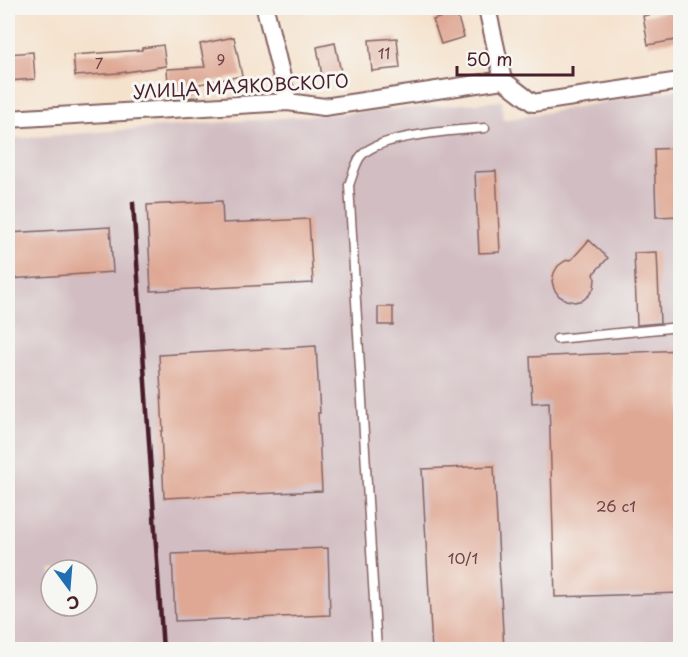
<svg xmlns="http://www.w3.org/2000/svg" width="688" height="657" viewBox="0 0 688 657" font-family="'Playpen Sans',sans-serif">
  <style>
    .industrial { fill: #d2bec2; fill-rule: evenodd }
    .building { fill: #dfa894 }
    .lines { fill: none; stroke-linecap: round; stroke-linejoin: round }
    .lane-casing { stroke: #866363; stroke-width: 11 }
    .street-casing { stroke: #866363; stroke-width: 20 }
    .lane { stroke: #fff; stroke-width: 8 }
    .street { stroke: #fff; stroke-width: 16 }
    .rail { stroke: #4a1f2b; stroke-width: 4.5 }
    .labels { text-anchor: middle; stroke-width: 6; stroke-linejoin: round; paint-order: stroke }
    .number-label { font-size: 15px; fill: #6f4145 }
    .street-label { font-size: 18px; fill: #4a1f2b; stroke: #f6f6f2 }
  </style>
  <rect width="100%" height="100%" fill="#f6f6f2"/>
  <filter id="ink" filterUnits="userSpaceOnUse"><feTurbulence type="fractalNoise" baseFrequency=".0167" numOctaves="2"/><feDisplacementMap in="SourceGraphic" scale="12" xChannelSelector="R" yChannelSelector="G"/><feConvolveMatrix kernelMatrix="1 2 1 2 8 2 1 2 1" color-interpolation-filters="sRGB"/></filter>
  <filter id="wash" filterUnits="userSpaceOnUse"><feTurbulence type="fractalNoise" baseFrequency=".008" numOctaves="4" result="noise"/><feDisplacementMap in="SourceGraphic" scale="24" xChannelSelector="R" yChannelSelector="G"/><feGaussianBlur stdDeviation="1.35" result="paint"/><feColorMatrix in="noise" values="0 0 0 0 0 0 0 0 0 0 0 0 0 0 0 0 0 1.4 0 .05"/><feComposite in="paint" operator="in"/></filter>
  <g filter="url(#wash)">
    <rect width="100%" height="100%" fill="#f5e1cb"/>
    <path class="industrial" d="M680 89V649L8 650V139L502 101 503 120ZM51 570H87V606H51Z"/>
    <g id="blocks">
      <g class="building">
        <path d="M679 9 681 20V39L648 45 643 16Z"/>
        <path d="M456 12 464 37 441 44 433 20Z"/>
        <path d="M234 37 242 76 199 84V97L169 98 167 69 205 67 200 44Z"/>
        <path d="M397 38 400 68 372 71 369 40Z"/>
        <path d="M335 43 341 72 322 76 317 47Z"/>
        <path d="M163 45 166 66 119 73 75 76 73 55 142 50V48Z"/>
        <path d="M33 52 35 79 8 81V54Z"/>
        <path d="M681 148V216L656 217 654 149Z"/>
        <path d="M496 171 500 252 479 253 475 172Z"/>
        <path d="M222 201 223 223 309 219 313 283 151 291 147 205Z"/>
        <path d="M110 227 113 272 9 279 8 233Z"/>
        <path d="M589 240 608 258 594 273 595 279 594 288 589 295 583 300 575 302 566 300 559 296 554 289 552 281 554 273 558 266 565 261 572 259Z"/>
        <path d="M657 252 660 323 637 325 634 253Z"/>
        <rect x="378" y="307" width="15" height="18"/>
        <path d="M316 346 320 413H318L322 491 164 498 161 431H163L159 355Z"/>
        <path d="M681 350V593L555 597 549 402 532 403 530 357Z"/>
        <path d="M494 466 504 650H432L422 469Z"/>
        <path d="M328 548 330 615 175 621 172 554Z"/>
      </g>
    </g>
  </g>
  <g filter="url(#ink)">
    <use href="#blocks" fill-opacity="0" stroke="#866363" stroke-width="1.5"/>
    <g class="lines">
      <g class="lane-casing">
        <g id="lane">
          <path d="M557 339 680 327"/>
          <path d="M377 650 349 185C352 178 356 160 362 155 379 135 457 130 485 128"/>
        </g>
      </g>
      <g class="street-casing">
        <g id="street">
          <path d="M265 8 288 102"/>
          <path d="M487 8 503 80"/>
          <path d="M8 119 288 102 324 107 503 80 533 103 680 81"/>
        </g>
      </g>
      <use href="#lane" class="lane"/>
      <use href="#street" class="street"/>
      <path class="rail" d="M133 203 163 650"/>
    </g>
  </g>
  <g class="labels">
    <g class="number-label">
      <text x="384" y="59">11</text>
      <text x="221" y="65">9</text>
      <text x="99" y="69">7</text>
      <text x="616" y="512">26 с1</text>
      <text x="463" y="564">10/1</text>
    </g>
    <g class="street-label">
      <text transform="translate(241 87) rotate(-3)" y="6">УЛИЦА МАЯКОВСКОГО</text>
    </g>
  </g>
  <rect width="688" height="657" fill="none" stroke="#f6f6f2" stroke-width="30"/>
  <g transform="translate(69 588) rotate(164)"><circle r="28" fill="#f6f6f2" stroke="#b1a0a2" stroke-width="1.5"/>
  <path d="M0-4.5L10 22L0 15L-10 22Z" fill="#1f6fb2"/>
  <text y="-9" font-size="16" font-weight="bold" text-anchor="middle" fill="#4a1f2b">С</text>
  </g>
  <path d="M457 66v9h116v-9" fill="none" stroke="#4a1f2b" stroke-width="3"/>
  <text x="466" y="66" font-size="18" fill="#4a1f2b" stroke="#f6f6f2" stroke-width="4.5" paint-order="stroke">50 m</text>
</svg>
